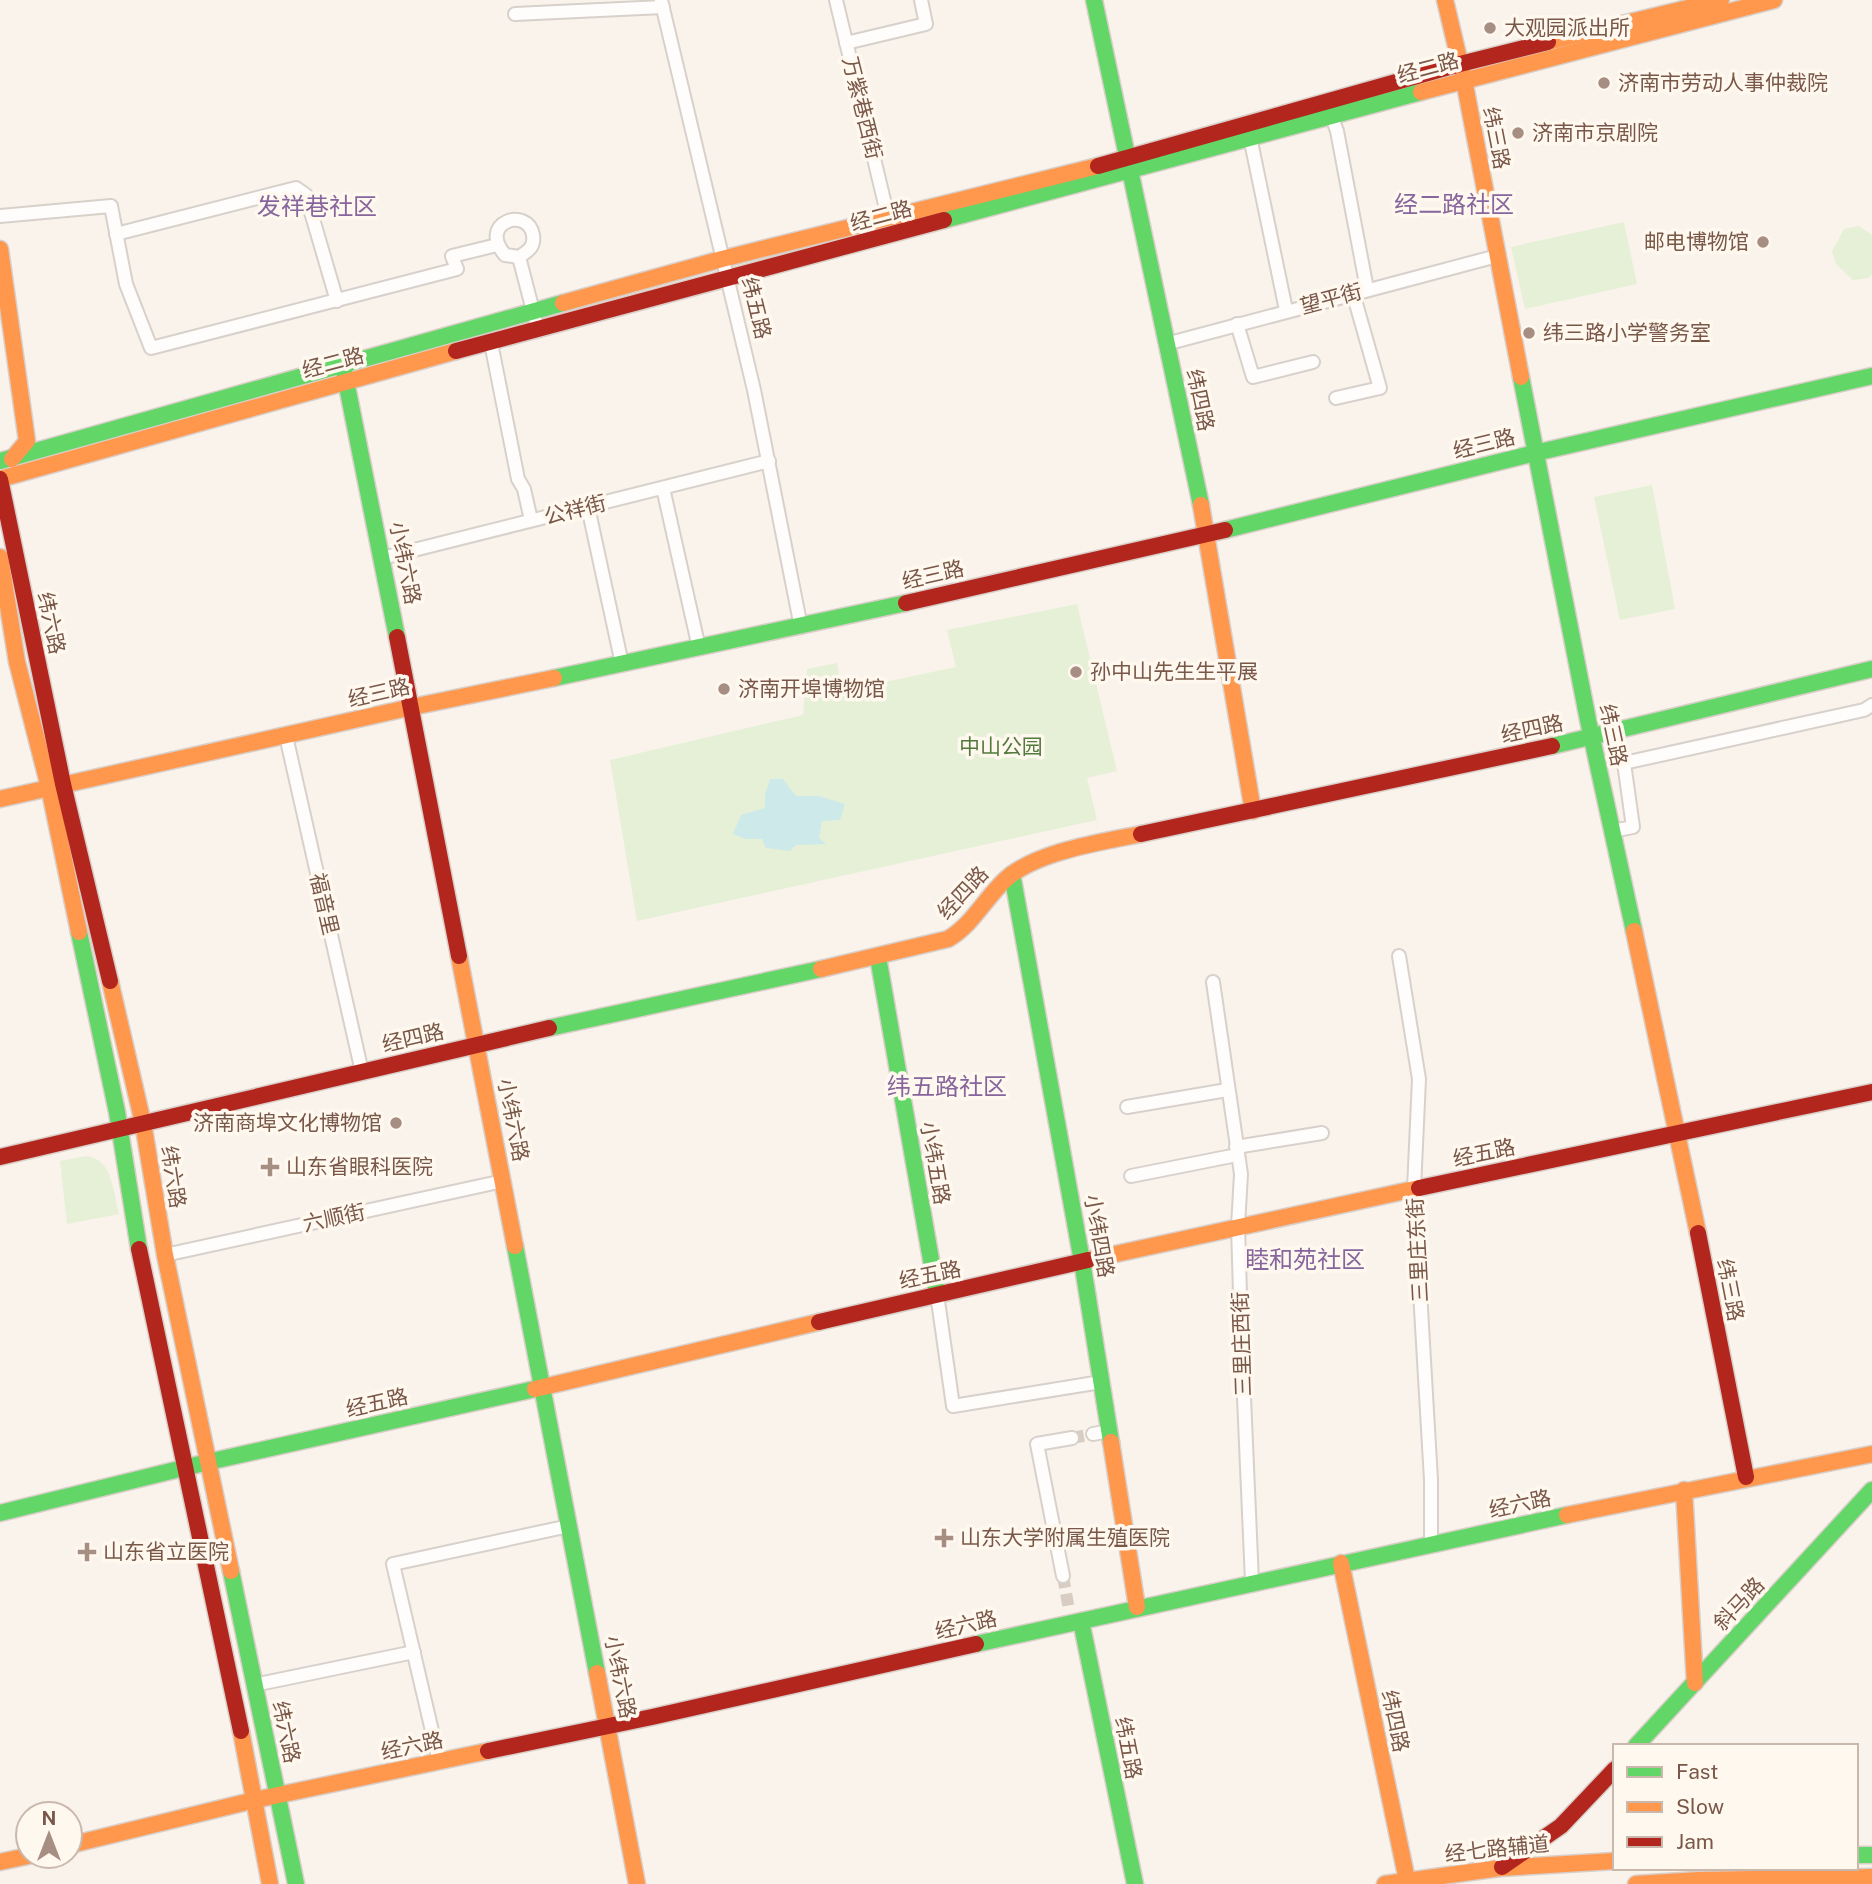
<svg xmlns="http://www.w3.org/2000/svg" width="1872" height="1884" viewBox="0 0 1872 1884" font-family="'Public Sans','Noto Sans SC',sans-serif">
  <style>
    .green { fill: #e6f0d6 }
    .water { fill: #cde9ea }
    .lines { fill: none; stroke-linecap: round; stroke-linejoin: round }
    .street-tunnel { stroke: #d9ccc3; stroke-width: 12; stroke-dasharray: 12 6; stroke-linecap: butt }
    .street-casing { stroke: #d8d0ca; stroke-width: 16 }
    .fast-casing { stroke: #d9cec8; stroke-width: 19 }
    .slow-casing { stroke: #d9cec8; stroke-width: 19 }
    .jam-casing { stroke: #d9cec8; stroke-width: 19 }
    .street { stroke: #fefdfc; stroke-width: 12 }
    .fast { stroke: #63d668; stroke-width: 16 }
    .slow { stroke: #ff974d; stroke-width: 16 }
    .jam { stroke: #b3261e; stroke-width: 16 }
    .poi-dot { fill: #a68e82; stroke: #fff8ef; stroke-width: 2.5 }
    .labels { text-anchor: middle; stroke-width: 7; stroke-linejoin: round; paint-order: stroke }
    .poi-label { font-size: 21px; fill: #7a5849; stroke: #fff8ef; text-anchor: start }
    .street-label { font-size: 21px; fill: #7a5849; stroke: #fff8ef }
    .park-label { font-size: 21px; fill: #537a3d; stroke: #fff8ef }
    .quarter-label { font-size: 24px; fill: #87659d; stroke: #fff8ef }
  </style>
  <rect width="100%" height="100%" fill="#f9f3ec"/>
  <g class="green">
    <path d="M1624 222 1637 284 1525 309 1511 247Z"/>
    <path d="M1859 226 1872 235V274L1869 278 1853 280 1836 264 1832 251 1844 229Z"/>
    <path d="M1652 485 1675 609 1620 620 1594 497Z"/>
    <path d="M1077 604 1117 771 1087 778 1097 820 637 921 610 760 803 715 807 669 837 663 842 691 956 667 947 630Z"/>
    <path d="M86 1156C113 1159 113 1192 119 1214L67 1224 60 1161Z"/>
  </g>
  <path class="water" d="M770 779H783L796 796H819L845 804 840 820 822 821 819 838 826 844 796 845 790 851 766 848 762 839H746L733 834 741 815 765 808V795Z"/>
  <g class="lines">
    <g class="street-tunnel">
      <path d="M1072 1438 1093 1434"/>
      <path d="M1063 1576 1069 1610"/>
    </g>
    <g class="street-casing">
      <g id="street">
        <path d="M661 0 754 390 801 627"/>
        <path d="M836 0 888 217"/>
        <path d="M515 14 663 7"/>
        <path d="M846 43 926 24 921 0"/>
        <path d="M1331 115 1337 131 1367 289"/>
        <path d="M1250 137 1286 310"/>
        <path d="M0 216 111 206 126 284 151 348 457 269 452 256 497 245"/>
        <path d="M116 234 296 188 306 195 337 301"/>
        <path d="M519 257 505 255C477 222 528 206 533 235 535 247 528 251 519 257L538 330"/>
        <path d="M1237 324 1253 377 1313 362"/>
        <path d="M491 343 518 479 524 489 531 520"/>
        <path d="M1166 344 1497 256"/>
        <path d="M1336 398 1380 388 1353 293"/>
        <path d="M663 488 699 648"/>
        <path d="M588 507 622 664"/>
        <path d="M382 558 769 461"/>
        <path d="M286 736 362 1072"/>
        <path d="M1612 831 1633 827 1624 763 1864 710 1872 705"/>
        <path d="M1399 956 1419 1079 1414 1189 1431 1480V1545"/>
        <path d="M1213 982 1241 1174 1238 1226 1241 1328 1252 1582"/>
        <path d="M1127 1107 1227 1090"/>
        <path d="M1236 1147 1322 1133"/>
        <path d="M1131 1176 1237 1155"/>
        <path d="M165 1255 503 1181"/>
        <path d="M937 1294 953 1406 1101 1382"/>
        <path d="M1093 1434 1109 1431"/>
        <path d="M1063 1576 1037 1444 1072 1438"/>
        <path d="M254 1685 414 1652"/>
        <path d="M439 1761 393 1564 569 1526"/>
      </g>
    </g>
    <g class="fast-casing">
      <g id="fast">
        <path d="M1094 0 1201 505"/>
        <path d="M944 220 1421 92"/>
        <path d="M344 371 397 637"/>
        <path d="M1521 377 1588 720 1634 931"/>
        <path d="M0 461 563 303"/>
        <path d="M1225 530 1535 453 1872 376"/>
        <path d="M554 678 906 603"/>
        <path d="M1552 746 1872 669"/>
        <path d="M1012 874 1082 1261 1111 1442"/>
        <path d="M79 932 117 1112 139 1249"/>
        <path d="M878 957 937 1294"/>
        <path d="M549 1028 821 969"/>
        <path d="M515 1246 597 1673"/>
        <path d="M0 1513 208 1462 535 1389"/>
        <path d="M231 1571 296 1884"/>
        <path d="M1081 1621 1135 1884"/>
        <path d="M976 1644 1567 1515"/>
        <path d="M1636 1746 1872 1490"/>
        <path d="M1856 1855H1872"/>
      </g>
    </g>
    <g class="slow-casing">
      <g id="slow">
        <path d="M1445 0 1464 80 1521 377"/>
        <path d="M1548 42 1721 0"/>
        <path d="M1421 92 1774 0"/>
        <path d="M0 249 27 441 12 459"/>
        <path d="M563 303 722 259 1098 166"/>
        <path d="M0 479 456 351"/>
        <path d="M1201 505 1253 811"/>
        <path d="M0 557 17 662 49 787 79 932"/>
        <path d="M0 799 412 707 554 678"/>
        <path d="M1634 931 1698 1233"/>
        <path d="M459 956 515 1246"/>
        <path d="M821 969 948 939C972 925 984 900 1004 881 1033 852 1101 842 1141 834"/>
        <path d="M110 981 143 1123 165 1255 231 1571"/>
        <path d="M1088 1260 1419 1188"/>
        <path d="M535 1389 819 1322"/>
        <path d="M1111 1442 1137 1607"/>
        <path d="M1684 1490 1695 1683"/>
        <path d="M1567 1515 1872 1454"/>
        <path d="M1341 1563 1407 1880 1413 1884"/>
        <path d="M597 1673 637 1884"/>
        <path d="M241 1731 270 1884"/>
        <path d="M70 1845 255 1800 488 1751"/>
        <path d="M0 1862 28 1856"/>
        <path d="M1385 1884 1500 1868 1615 1861"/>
        <path d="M1636 1884 1699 1880 1872 1877"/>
      </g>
    </g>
    <g class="jam-casing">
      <g id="jam">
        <path d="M1098 166 1460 64 1548 42"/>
        <path d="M456 351 944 220"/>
        <path d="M0 479 63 784 110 981"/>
        <path d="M906 603 1225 530"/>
        <path d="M397 637 459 956"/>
        <path d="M1141 834 1552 746"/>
        <path d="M0 1157 549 1028"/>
        <path d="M1419 1188 1872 1092"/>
        <path d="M1698 1233 1746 1477"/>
        <path d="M139 1249 241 1731"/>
        <path d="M819 1322 1088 1260"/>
        <path d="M488 1751 652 1717 976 1644"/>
        <path d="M1502 1867 1561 1826 1615 1769"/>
      </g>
    </g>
    <use href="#street" class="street"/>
    <use href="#fast" class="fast"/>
    <use href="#slow" class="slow"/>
    <use href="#jam" class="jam"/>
  </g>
  <g class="poi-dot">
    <circle cx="1490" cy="28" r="7"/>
    <circle cx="1604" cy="83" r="7"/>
    <circle cx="1518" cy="133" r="7"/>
    <circle cx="1763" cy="242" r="7"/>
    <circle cx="1529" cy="333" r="7"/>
    <circle cx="1076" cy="672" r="7"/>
    <circle cx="724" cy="689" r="7"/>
    <circle cx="396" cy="1123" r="7"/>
    <path d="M266.5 1156.5h7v7h7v7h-7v7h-7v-7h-7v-7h7z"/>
    <path d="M940.5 1527.5h7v7h7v7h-7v7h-7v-7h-7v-7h7z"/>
    <path d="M83.5 1541.5h7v7h7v7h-7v7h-7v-7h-7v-7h7z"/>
  </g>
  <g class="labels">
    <g class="poi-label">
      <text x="1504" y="35">大观园派出所</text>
      <text x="1618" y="90">济南市劳动人事仲裁院</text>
      <text x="1532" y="140">济南市京剧院</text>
      <text x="1749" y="249" text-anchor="end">邮电博物馆</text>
      <text x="1543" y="340">纬三路小学警务室</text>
      <text x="1090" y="679">孙中山先生生平展</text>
      <text x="738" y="696">济南开埠博物馆</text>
      <text x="382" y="1130" text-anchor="end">济南商埠文化博物馆</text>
      <text x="286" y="1174">山东省眼科医院</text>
      <text x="960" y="1545">山东大学附属生殖医院</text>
      <text x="103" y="1559">山东省立医院</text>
    </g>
    <g class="street-label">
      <text transform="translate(1428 68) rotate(-15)" y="7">经二路</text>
      <text transform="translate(862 108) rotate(76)" y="7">万紫巷西街</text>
      <text transform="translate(1496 138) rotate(79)" y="7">纬三路</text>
      <text transform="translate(881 216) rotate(-15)" y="7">经二路</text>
      <text transform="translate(1331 299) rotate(-15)" y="7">望平街</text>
      <text transform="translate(756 308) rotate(76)" y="7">纬五路</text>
      <text transform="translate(333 363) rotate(-15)" y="7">经二路</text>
      <text transform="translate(1200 400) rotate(78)" y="7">纬四路</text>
      <text transform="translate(1484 444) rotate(-14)" y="7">经三路</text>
      <text transform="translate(575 510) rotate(-14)" y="7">公祥街</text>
      <text transform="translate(405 563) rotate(79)" y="7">小纬六路</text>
      <text transform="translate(933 575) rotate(-13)" y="7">经三路</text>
      <text transform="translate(51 623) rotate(78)" y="7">纬六路</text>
      <text transform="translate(379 693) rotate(-13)" y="7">经三路</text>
      <text transform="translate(1532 729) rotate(-12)" y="7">经四路</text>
      <text transform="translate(1613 735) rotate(78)" y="7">纬三路</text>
      <text transform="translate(963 893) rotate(-47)" y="7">经四路</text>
      <text transform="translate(324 904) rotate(77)" y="7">福音里</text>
      <text transform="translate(413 1038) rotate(-13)" y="7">经四路</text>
      <text transform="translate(513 1120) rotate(79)" y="7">小纬六路</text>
      <text transform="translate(1484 1153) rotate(-12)" y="7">经五路</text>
      <text transform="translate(935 1163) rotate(80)" y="7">小纬五路</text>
      <text transform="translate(173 1177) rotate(81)" y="7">纬六路</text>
      <text transform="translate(334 1218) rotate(-12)" y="7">六顺街</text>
      <text transform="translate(1099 1236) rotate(80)" y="7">小纬四路</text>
      <text transform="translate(1418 1250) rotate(-93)" y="7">三里庄东街</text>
      <text transform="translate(930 1275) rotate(-12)" y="7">经五路</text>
      <text transform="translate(1730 1290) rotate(79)" y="7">纬三路</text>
      <text transform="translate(1242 1344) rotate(-92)" y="7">三里庄西街</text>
      <text transform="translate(377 1403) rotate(-13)" y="7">经五路</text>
      <text transform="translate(1520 1504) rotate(-12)" y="7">经六路</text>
      <text transform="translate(1739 1604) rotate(-47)" y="7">斜马路</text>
      <text transform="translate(966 1625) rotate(-13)" y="7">经六路</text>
      <text transform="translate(620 1677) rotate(79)" y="7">小纬六路</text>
      <text transform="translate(1395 1721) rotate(78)" y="7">纬四路</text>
      <text transform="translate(286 1732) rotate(78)" y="7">纬六路</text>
      <text transform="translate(412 1746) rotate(-12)" y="7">经六路</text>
      <text transform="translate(1128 1748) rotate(79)" y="7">纬五路</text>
      <text transform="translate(1497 1849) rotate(-6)" y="7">经七路辅道</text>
    </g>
    <g class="park-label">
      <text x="1001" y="754">中山公园</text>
    </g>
    <g class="quarter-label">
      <text x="1454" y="213">经二路社区</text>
      <text x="317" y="215">发祥巷社区</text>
      <text x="947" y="1095">纬五路社区</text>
      <text x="1305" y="1268">睦和苑社区</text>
    </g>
  </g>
  <rect x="1613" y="1744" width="245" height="126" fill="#fff8ef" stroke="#cab8ad" stroke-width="2"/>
  <rect x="1627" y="1767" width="35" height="10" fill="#63d668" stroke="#cab8ad" stroke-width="2"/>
  <text x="1676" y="1779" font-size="21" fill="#7a5849">Fast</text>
  <rect x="1627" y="1802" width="35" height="10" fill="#ff974d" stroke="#cab8ad" stroke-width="2"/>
  <text x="1676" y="1814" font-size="21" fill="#7a5849">Slow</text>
  <rect x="1627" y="1837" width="35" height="10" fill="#b3261e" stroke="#cab8ad" stroke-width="2"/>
  <text x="1676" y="1849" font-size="21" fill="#7a5849">Jam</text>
  <g transform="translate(49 1835)"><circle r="33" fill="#fff8ef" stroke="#cab8ad" stroke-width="2"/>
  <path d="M0-5L12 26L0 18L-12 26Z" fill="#a68e82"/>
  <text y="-10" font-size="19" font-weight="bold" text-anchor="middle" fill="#7a5849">N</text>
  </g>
</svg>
